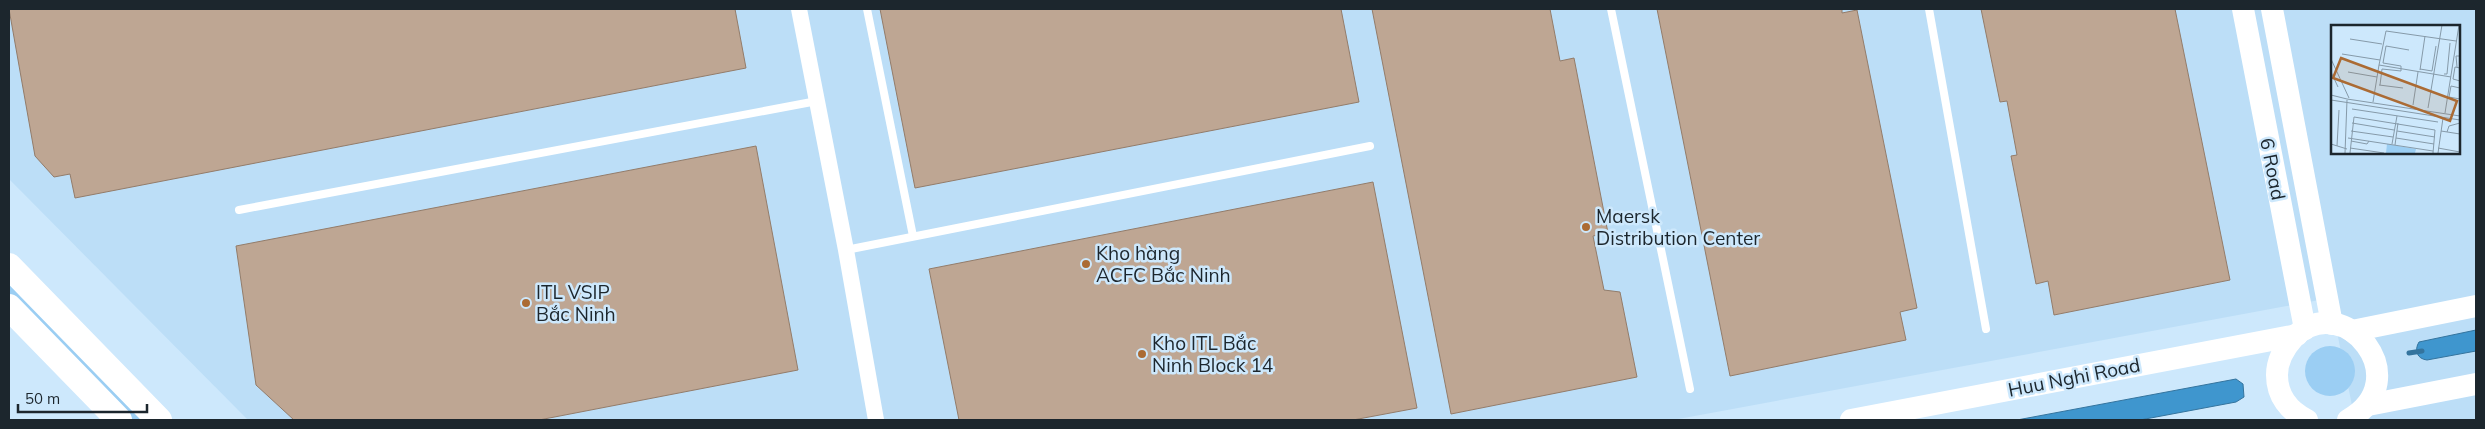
<svg xmlns="http://www.w3.org/2000/svg" width="2485" height="429" viewBox="0 0 2485 429" font-family="Mulish,sans-serif">
  <style>
    .built { fill: #bcdef7; fill-rule: evenodd }
    .green { fill: #9bcef3 }
    .water { fill: #3f96ce; stroke: #34749e }
    .lines { fill: none; stroke-linecap: round; stroke-linejoin: round }
    .stream { stroke: #34749e; stroke-width: 5 }
    .building { fill: #bea693; stroke: #937c6a }
    .service { stroke: #fff; stroke-width: 8 }
    .minor { stroke: #fff; stroke-width: 16 }
    .secondary { stroke: #fff; stroke-width: 22 }
    .primary { stroke: #fff; stroke-width: 26 }
    .poi-dot { fill: #ab6b34; stroke: #cde8fc; stroke-width: 2 }
    .labels { text-anchor: middle; stroke-width: 5; stroke-linejoin: round; paint-order: stroke }
    .street-label { font-size: 19px; fill: #1c262d; stroke: #cde8fc }
    .poi-label { font-size: 19px; fill: #1c262d; stroke: #cde8fc; text-anchor: start }
    .inset-road { fill: none; stroke: #869aa9; stroke-width: 1 }
    .view { fill: #ab6b34; fill-opacity: 0.15; stroke: #ab6b34; stroke-width: 2.5 }
    .inset-edge { fill: none; stroke: #1c262d; stroke-width: 2.5 }
  </style>
  <rect width="100%" height="100%" fill="#cde8fc"/>
  <path class="built" d="M9 9H2476V420H2355L2330 298 1673 420H248L9 179ZM2332 26H2459V152H2332Z"/>
  <g class="green">
    <path d="M9 284 148 420H129L9 299Z"/>
    <circle cx="2330" cy="371" r="25"/>
  </g>
  <g class="water">
    <path d="M2476 330V351L2427 360C2417 359 2414 350 2419 342Z"/>
    <path d="M2236 379 2243 384 2244 397 2236 402 2140 420H2017Z"/>
  </g>
  <g class="lines">
    <path class="stream" d="M2409 353 2422 351"/>
  </g>
  <g class="building">
    <path d="M9 9H735L746 68 75 198 70 174 54 177 35 156Z"/>
    <path d="M880 9H1341L1359 102 915 188Z"/>
    <path d="M1372 9H1550L1560 61 1574 58 1608 233 1593 236 1604 290 1620 292 1637 377 1451 414Z"/>
    <path d="M1657 9H1842V13L1857 10 1917 308 1900 312 1906 340 1730 376Z"/>
    <path d="M1981 9H2175L2230 280 2054 315 2048 281 2036 284 2011 156 2017 155 2007 101 2000 102Z"/>
    <path d="M756 146 798 370 539 420H294L256 385 236 246Z"/>
    <path d="M1373 182 1417 408 1353 420H959L929 269Z"/>
  </g>
  <g class="lines">
    <g class="service">
      <path d="M867 9 913 236"/>
      <path d="M1611 9 1690 389"/>
      <path d="M1929 9 1986 329"/>
      <path d="M239 210 817 101"/>
      <path d="M846 250 1370 146"/>
    </g>
    <path class="minor" d="M799 9 846 250 876 420"/>
    <g class="secondary">
      <path d="M2243 9 2305 329"/>
      <path d="M2272 9 2332 324"/>
      <path d="M2352 331 2476 306"/>
      <path d="M2368 405 2476 384"/>
      <path d="M1851 420 2297 335"/>
      <path d="M2307 420C2289 411 2277 396 2277 375 2277 360 2284 348 2294 337 2344 288 2419 380 2348 420"/>
    </g>
    <g class="primary">
      <path d="M9 266 159 420"/>
      <path d="M9 307 119 420"/>
    </g>
  </g>
  <g class="poi-dot">
    <circle cx="1586" cy="227" r="5"/>
    <circle cx="1086" cy="264" r="5"/>
    <circle cx="526" cy="303" r="5"/>
    <circle cx="1142" cy="354" r="5"/>
  </g>
  <g class="labels">
    <g class="street-label">
      <text transform="translate(2273 169) rotate(79)" y="7">6 Road</text>
      <text transform="translate(2074 377) rotate(-11)" y="7">Huu Nghi Road</text>
    </g>
    <g class="poi-label">
      <text x="1596" y="223">Maersk<tspan x="1596" dy="22">Distribution Center</tspan></text>
      <text x="1096" y="260">Kho hàng<tspan x="1096" dy="22">ACFC Bắc Ninh</tspan></text>
      <text x="536" y="299">ITL VSIP<tspan x="536" dy="22">Bắc Ninh</tspan></text>
      <text x="1152" y="350">Kho ITL Bắc<tspan x="1152" dy="22">Ninh Block 14</tspan></text>
    </g>
  </g>
  <g transform="translate(2331 25)">
    <rect width="129" height="129" fill="#cde8fc"/>
    <path d="M56 119 85 124 84 128H55Z" fill="#9bcef3"/>
    <path class="inset-road" d="M19 14 51 19M11 29 49 35M0 34 18 73M48 40 55 6 125 16M126 42 125 31H129M129 43 124 42 122 54 129 56M70 44V41L52 38 55 21 78 25M89 44 101 46 105 21M89 45 94 11M0 47 7 62M17 47 46 52M113 49H116L119 18M48 60 72 63M49 60 51 44 70 46V44M129 63 120 61 118 72 129 74M0 70 16 74M16 74 129 91M0 75 129 95M42 77 48 40 120 52M82 80 87 47M97 83 111 0M21 84 107 97M114 88 128 0M21 98 63 105M20 106 62 112M66 106 104 112M110 106 129 109M116 107 118 101 129 98M17 113 102 126M65 113 103 119M20 116 36 119 38 116M0 119 16 124M61 119 66 91M64 120 67 98M6 121 8 85M19 123 53 128M107 123 129 127M14 128 16 75M19 128 23 92 104 105 102 128M107 128 112 93"/>
    <path class="view" d="M10 33 126 76 119 96 2 53Z"/>
    <rect width="129" height="129" class="inset-edge"/>
  </g>
  <rect width="2485" height="429" fill="none" stroke="#1c262d" stroke-width="20"/>
  <path d="M18 404v8h129v-8" fill="none" stroke="#1c262d" stroke-width="2.5"/>
  <text x="25" y="404" font-size="15" fill="#1c262d" stroke="#cde8fc" stroke-width="4" paint-order="stroke">50 m</text>
</svg>
